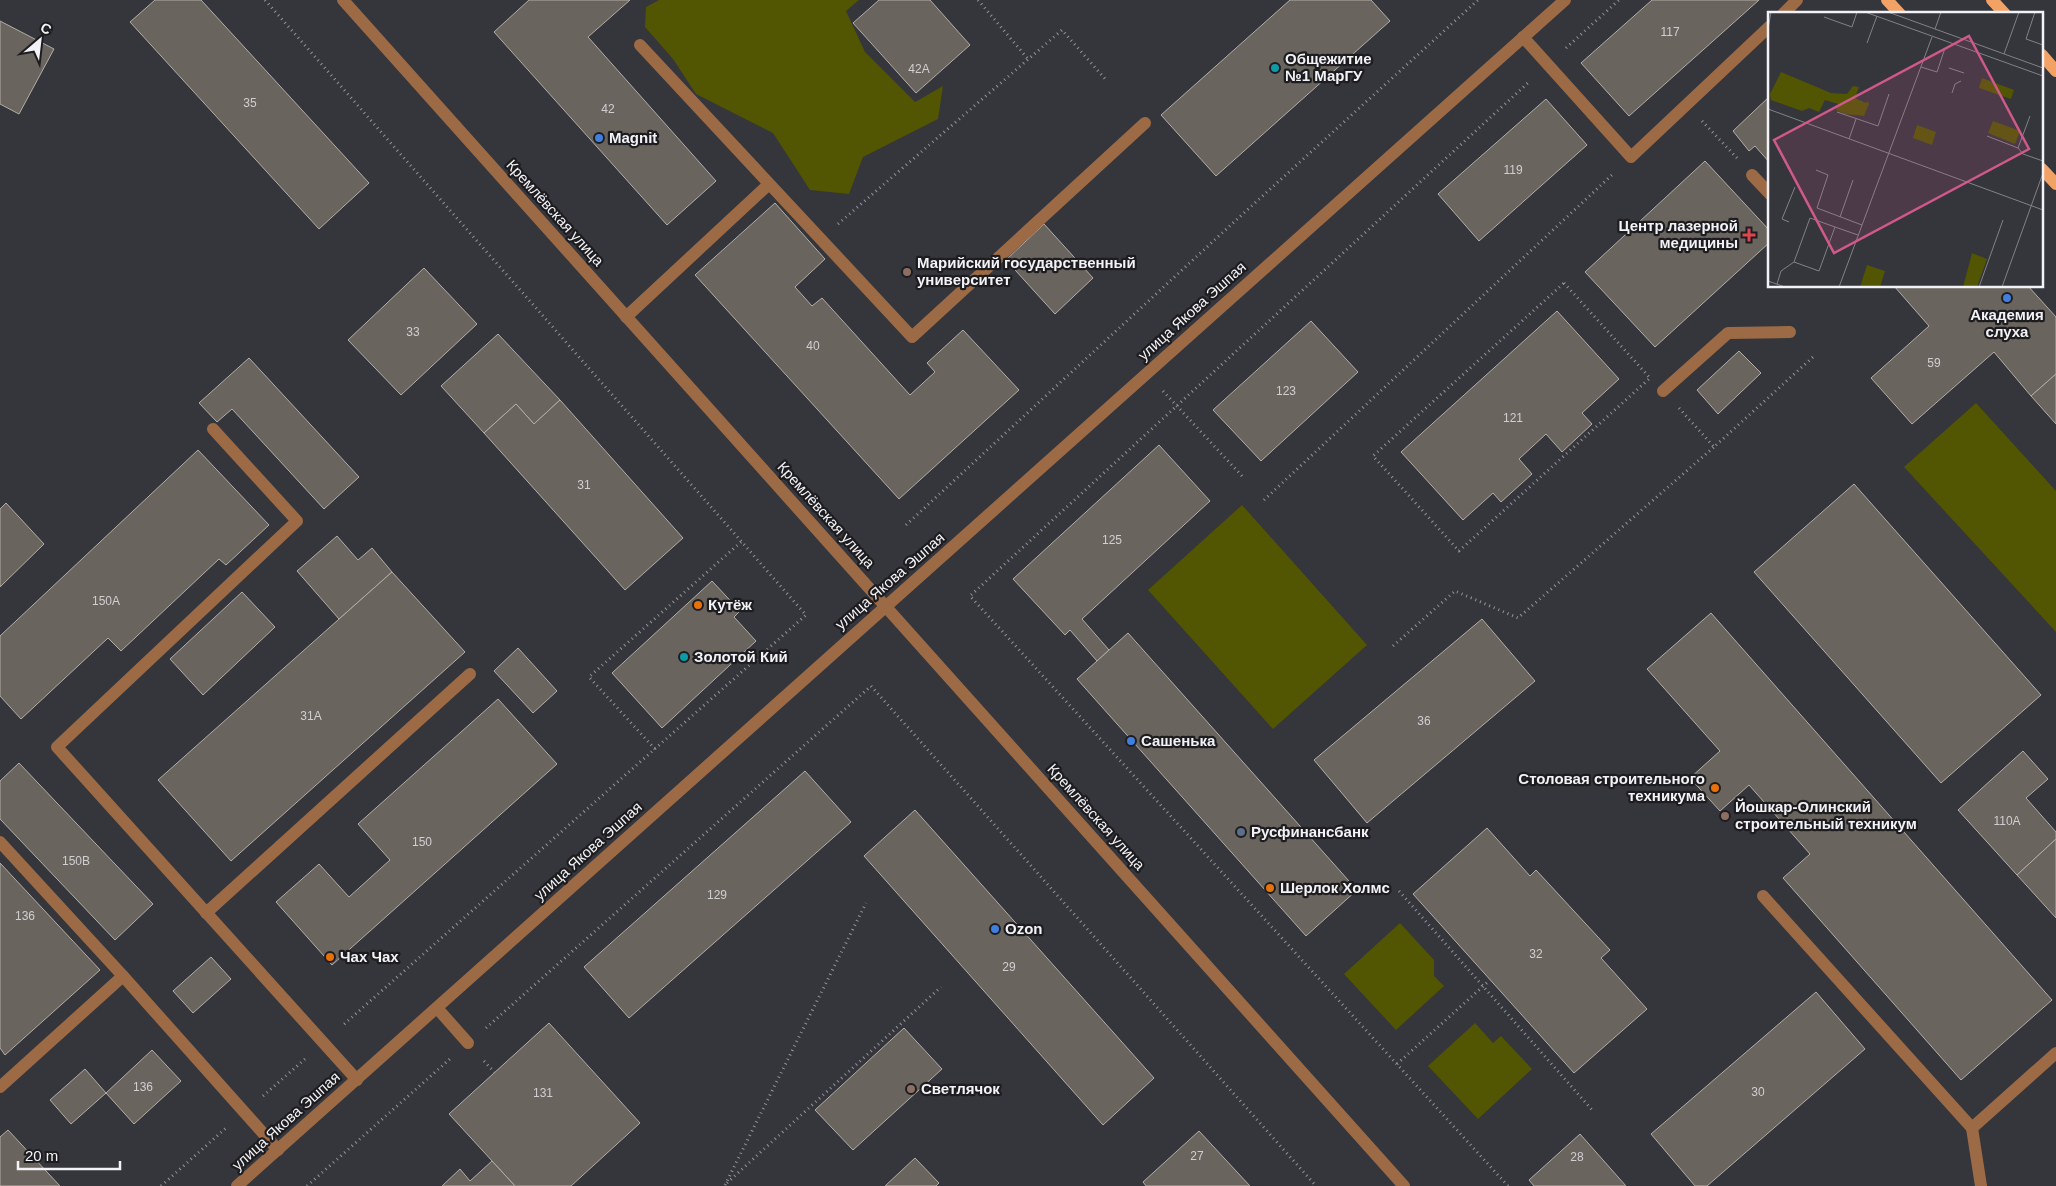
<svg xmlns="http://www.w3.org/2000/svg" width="2056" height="1186" viewBox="0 0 2056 1186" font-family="Helvetica,sans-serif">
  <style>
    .green { fill: #525502 }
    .building { fill: #6a645e; stroke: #b4ada7 }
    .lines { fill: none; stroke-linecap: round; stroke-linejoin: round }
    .path { stroke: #94949a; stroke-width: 3; stroke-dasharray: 1 4; stroke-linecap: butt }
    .minor { stroke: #9c6b46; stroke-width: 12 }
    .major { stroke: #f3a266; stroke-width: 12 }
    .culture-dot { fill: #0f9aa8; stroke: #1d1d20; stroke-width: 2 }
    .shop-dot { fill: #3f7fe0; stroke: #1d1d20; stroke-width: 2 }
    .health-dot { fill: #e0444e; stroke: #1d1d20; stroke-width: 2 }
    .education-dot { fill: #8d6e63; stroke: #1d1d20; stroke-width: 2 }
    .food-dot { fill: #e8710a; stroke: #1d1d20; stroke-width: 2 }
    .service-dot { fill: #5c6f8a; stroke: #1d1d20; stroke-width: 2 }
    .labels { text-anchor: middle; stroke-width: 4.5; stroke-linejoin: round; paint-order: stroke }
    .number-label { font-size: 12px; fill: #d0ced1 }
    .poi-label { font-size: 15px; font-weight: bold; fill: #f2f2f7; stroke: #1d1d20; text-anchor: start }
    .street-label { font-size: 15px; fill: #f2f2f7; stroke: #1d1d20 }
    .inset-road { fill: none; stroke: #818187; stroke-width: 1 }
    .view { fill: #d0598a; fill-opacity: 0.15; stroke: #d0598a; stroke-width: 2.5 }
    .inset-edge { fill: none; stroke: #f2f2f7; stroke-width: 2.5 }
  </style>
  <rect width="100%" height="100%" fill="#35353c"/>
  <g class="green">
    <path d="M659 0H859L846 11 865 52 915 102 943 86 938 119 863 157 849 194 810 190 773 133 696 94 673 59 645 27 646 7Z"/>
    <path d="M1976 403 2056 491V632L1904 467Z"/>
    <path d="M1242 505 1367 645 1273 729 1148 590Z"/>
    <path d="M1400 923 1434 960V976L1444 986 1396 1030 1344 974Z"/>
    <path d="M1475 1023 1493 1043 1501 1036 1532 1069 1478 1119 1428 1066Z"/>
  </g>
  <g class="building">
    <path d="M155 0H201L369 183 319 229 130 22Z"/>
    <path d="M529 0H630L588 37 716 181 667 225 494 32Z"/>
    <path d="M879 0H930L970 45 916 93 853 23Z"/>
    <path d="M1290 0H1371L1390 21 1216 176 1161 115Z"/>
    <path d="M1652 0H1759L1629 116 1581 63Z"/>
    <path d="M0 21 54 49 19 114 0 104Z"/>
    <path d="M1770 96V163L1755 146 1749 151 1733 131Z"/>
    <path d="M1546 99 1587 145 1479 241 1438 194Z"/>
    <path d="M1705 161 1770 231V242L1655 347 1585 272Z"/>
    <path d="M775 203 825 259 795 287 812 306 822 298 910 395 935 372 927 363 963 330 1019 390 899 499 695 275Z"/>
    <path d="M1044 224 1093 278 1055 314 1006 260Z"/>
    <path d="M424 268 477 324 401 395 348 340Z"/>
    <path d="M2028 286 2056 317V374L2031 396 1994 352 1912 424 1871 378 1929 326 1894 286Z"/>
    <path d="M1557 311 1619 379 1582 413 1592 424 1562 452 1546 434 1519 459 1532 474 1501 502 1493 493 1463 520 1401 452Z"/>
    <path d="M1311 321 1358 372 1261 461 1213 410Z"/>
    <path d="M498 334 560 400 534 424 516 404 484 433 441 386Z"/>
    <path d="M1739 351 1761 373 1718 414 1697 390Z"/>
    <path d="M249 358 359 477 324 509 232 409 217 422 199 403Z"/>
    <path d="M2056 374V424L2031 396Z"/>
    <path d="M560 400 683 538 625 590 484 433 516 404 534 424Z"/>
    <path d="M1159 445 1210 501 1082 619 1109 650 1097 661 1070 630 1065 635 1013 579Z"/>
    <path d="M198 450 269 525 226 565 219 559 121 651 108 638 21 719 0 696V636Z"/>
    <path d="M1854 484 2041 695 1941 783 1754 572Z"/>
    <path d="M6 503 44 544 0 587V509Z"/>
    <path d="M337 536 358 560 372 548 392 572 339 619 297 571Z"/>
    <path d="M392 572 465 652 231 861 158 780Z"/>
    <path d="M712 581 740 611 734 617 756 641 662 728 612 673Z"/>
    <path d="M242 592 275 627 203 695 170 659Z"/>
    <path d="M1711 613 2052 1000 1961 1080 1783 878 1810 854 1749 785 1720 811 1690 778 1720 751 1647 669Z"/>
    <path d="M1482 619 1535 681 1367 823 1314 760Z"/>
    <path d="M1128 633 1357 890 1306 936 1077 679Z"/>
    <path d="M518 648 557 691 533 713 494 671Z"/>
    <path d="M498 699 557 764 332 965 276 902 319 864 349 897 390 860 358 824Z"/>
    <path d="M2023 751 2048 779 2026 798 2056 832V839L2017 875 1958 810Z"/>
    <path d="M19 763 153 904 115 940 0 819V781Z"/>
    <path d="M805 771 851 822 629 1018 584 967Z"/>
    <path d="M915 810 1154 1078 1103 1125 864 856Z"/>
    <path d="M1487 828 1530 876 1536 870 1610 950 1601 958 1647 1009 1574 1073 1413 894Z"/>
    <path d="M2056 839V918L2017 875Z"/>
    <path d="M0 863 100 970 5 1055 0 1048Z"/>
    <path d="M211 957 231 979 193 1013 173 991Z"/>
    <path d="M1816 992 1865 1049 1707 1186H1695L1651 1134Z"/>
    <path d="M549 1023 640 1123 571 1186H515L449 1114Z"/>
    <path d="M904 1028 942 1069 853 1150 815 1110Z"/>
    <path d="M152 1050 181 1081 134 1124 106 1093Z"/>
    <path d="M85 1069 106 1093 71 1124 50 1100Z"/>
    <path d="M8 1130 60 1186H0V1137Z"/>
    <path d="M1199 1131 1250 1186H1146L1143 1182Z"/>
    <path d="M1580 1134 1626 1186H1534L1529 1180Z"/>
    <path d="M915 1158 939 1183 936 1186H885Z"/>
    <path d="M492 1161 515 1186H442L460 1169 470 1181Z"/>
  </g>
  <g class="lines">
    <g class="path">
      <path d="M265 0 806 615 342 1026"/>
      <path d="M978 0 1028 59"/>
      <path d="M1566 48 1619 0"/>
      <path d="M1702 121 1737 158"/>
      <path d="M838 224 1062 30 1107 81"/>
      <path d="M1564 283 1650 378 1459 551 1373 456Z"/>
      <path d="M1163 391 1243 477"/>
      <path d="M1679 408 1714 447 1813 357"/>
      <path d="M1264 500 1614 173"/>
      <path d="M906 525 1234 222 1478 0"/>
      <path d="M1393 646 1455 591 1518 618 1714 447"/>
      <path d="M655 749 589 677 741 542"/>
      <path d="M1399 891 1593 1111"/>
      <path d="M486 1028 871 686 1316 1186"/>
      <path d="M484 1061 495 1073"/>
      <path d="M1397 1064 1490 980"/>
      <path d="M263 1096 305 1059"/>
      <path d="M727 1183 941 987"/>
      <path d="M725 1185 866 903"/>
      <path d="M161 1186 226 1128"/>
      <path d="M307 1186 451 1058"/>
      <path d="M1508 1186 970 596 1530 81"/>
    </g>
    <g class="minor">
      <path d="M343 0 1404 1186"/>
      <path d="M1783 14 1797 0"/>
      <path d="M1523 37 1631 157 1770 26"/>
      <path d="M640 45 912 337 1145 123"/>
      <path d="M1752 175 1770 194"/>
      <path d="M626 317 769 184"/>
      <path d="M1663 391 1728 333 1790 332"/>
      <path d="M213 429 297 521 57 747 357 1080"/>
      <path d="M0 842 123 976 0 1087"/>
      <path d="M1763 896 1972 1128"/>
      <path d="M206 913 470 674"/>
      <path d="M123 976 278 1150"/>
      <path d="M437 1008 468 1043"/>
      <path d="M237 1186 1565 0"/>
      <path d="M1981 1186 1972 1128 2056 1053"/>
    </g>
    <g class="major">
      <path d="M1887 0 1900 14"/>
      <path d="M1992 0 2005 14"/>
      <path d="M2042 55 2056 71"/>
      <path d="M2042 169 2056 184"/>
    </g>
  </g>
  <g class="culture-dot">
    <circle cx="1275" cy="68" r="5"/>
    <circle cx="684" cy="657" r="5"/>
  </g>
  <g class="shop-dot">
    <circle cx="599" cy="138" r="5"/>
    <circle cx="2007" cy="298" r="5"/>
    <circle cx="1131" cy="741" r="5"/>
    <circle cx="995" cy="929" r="5"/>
  </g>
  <path class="health-dot" d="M1746.5 227.5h5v5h5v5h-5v5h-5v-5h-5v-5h5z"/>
  <g class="education-dot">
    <circle cx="907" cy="272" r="5"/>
    <circle cx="1725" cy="816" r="5"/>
    <circle cx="911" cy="1089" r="5"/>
  </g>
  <g class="food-dot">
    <circle cx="698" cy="605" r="5"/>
    <circle cx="1715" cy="788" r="5"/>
    <circle cx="1270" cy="888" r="5"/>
    <circle cx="330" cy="957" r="5"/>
  </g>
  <circle class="service-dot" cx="1241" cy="832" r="5"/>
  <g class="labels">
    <g class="number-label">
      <text x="1670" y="36">117</text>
      <text x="919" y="73">42А</text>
      <text x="250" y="107">35</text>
      <text x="608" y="113">42</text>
      <text x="1513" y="174">119</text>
      <text x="413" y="336">33</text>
      <text x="813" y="350">40</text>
      <text x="1934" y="367">59</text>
      <text x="1286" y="395">123</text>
      <text x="1513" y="422">121</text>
      <text x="584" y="489">31</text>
      <text x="1112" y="544">125</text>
      <text x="106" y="605">150А</text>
      <text x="311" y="720">31А</text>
      <text x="1424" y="725">36</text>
      <text x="2007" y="825">110А</text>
      <text x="422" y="846">150</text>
      <text x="76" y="865">150В</text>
      <text x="717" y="899">129</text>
      <text x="25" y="920">136</text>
      <text x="1536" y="958">32</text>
      <text x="1009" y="971">29</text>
      <text x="143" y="1091">136</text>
      <text x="1758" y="1096">30</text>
      <text x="543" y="1097">131</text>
      <text x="1197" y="1160">27</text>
      <text x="1577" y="1161">28</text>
    </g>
    <g class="poi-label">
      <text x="1285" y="64">Общежитие<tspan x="1285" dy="17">№1 МарГУ</tspan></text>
      <text x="609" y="143">Magnit</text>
      <text x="1738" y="231" text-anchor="end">Центр лазерной<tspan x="1738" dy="17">медицины</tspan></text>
      <text x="917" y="268">Марийский государственный<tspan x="917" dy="17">университет</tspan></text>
      <text x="2007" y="320" text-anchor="middle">Академия<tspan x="2007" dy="17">слуха</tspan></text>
      <text x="708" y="610">Кутёж</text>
      <text x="694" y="662">Золотой Кий</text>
      <text x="1141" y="746">Сашенька</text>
      <text x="1705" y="784" text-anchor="end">Столовая строительного<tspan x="1705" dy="17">техникума</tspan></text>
      <text x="1735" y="812">Йошкар-Олинский<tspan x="1735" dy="17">строительный техникум</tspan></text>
      <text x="1251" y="837">Русфинансбанк</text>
      <text x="1280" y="893">Шерлок Холмс</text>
      <text x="1005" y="934">Ozon</text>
      <text x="340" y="962">Чах Чах</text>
      <text x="921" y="1094">Светлячок</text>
    </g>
    <g class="street-label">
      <text transform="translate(555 213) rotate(48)" y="5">Кремлёвская улица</text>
      <text transform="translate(1192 311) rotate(-42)" y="5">улица Якова Эшпая</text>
      <text transform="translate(826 515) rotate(48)" y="5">Кремлёвская улица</text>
      <text transform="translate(890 581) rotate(-41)" y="5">улица Якова Эшпая</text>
      <text transform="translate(1096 817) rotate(48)" y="5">Кремлёвская улица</text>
      <text transform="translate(588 851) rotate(-42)" y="5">улица Якова Эшпая</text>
      <text transform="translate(286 1121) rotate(-42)" y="5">улица Якова Эшпая</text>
    </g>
  </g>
  <g transform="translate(1768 12)">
    <rect width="275" height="275" fill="#35353c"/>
    <path d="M13 60 63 81 79 82 85 74 91 75 87 86 98 91 100 89 101 92 96 104 77 102 68 98 70 92 57 88 51 100 41 96 34 99 3 88 2 82ZM214 66 246 78 243 87 211 76ZM225 109 252 119 247 132 220 121ZM149 113 168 120 164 133 145 126ZM204 241 219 247 209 275H195ZM99 253 117 259 112 275H92Z" fill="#525502"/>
    <path class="inset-road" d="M97 0 275 64M120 0 275 56M267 0 258 27 275 33M56 5 84 15 89 0M0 17 3 0M167 17 173 0M99 31 109 4M236 42 251 0M153 55 169 60 177 36M181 56 196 61M184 81 187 72 193 69M0 97 275 198M69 100 110 114 121 82M262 104 250 136 255 142 275 149M219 124 250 136M81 127 88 107M48 158 60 163 49 196 94 213M72 205 85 168M42 206 67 215 51 259 26 250ZM21 210 14 207 27 175M67 215 90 223M0 269 17 275M9 272 13 259 26 250M71 275 164 25M211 275 235 208M234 275 275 161"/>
    <path class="view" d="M201 24 261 137 66 241 6 128Z"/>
    <rect width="275" height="275" class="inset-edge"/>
  </g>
  <g transform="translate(40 40) rotate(28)" stroke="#1d1d20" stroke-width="4" paint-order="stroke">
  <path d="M0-4L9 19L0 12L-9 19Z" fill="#f2f2f7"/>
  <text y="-8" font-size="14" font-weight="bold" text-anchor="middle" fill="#f2f2f7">С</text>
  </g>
  <path d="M18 1161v8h102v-8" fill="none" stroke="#f2f2f7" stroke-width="2.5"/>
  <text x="25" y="1161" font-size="15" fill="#f2f2f7" stroke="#1d1d20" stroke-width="4" paint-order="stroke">20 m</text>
</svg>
